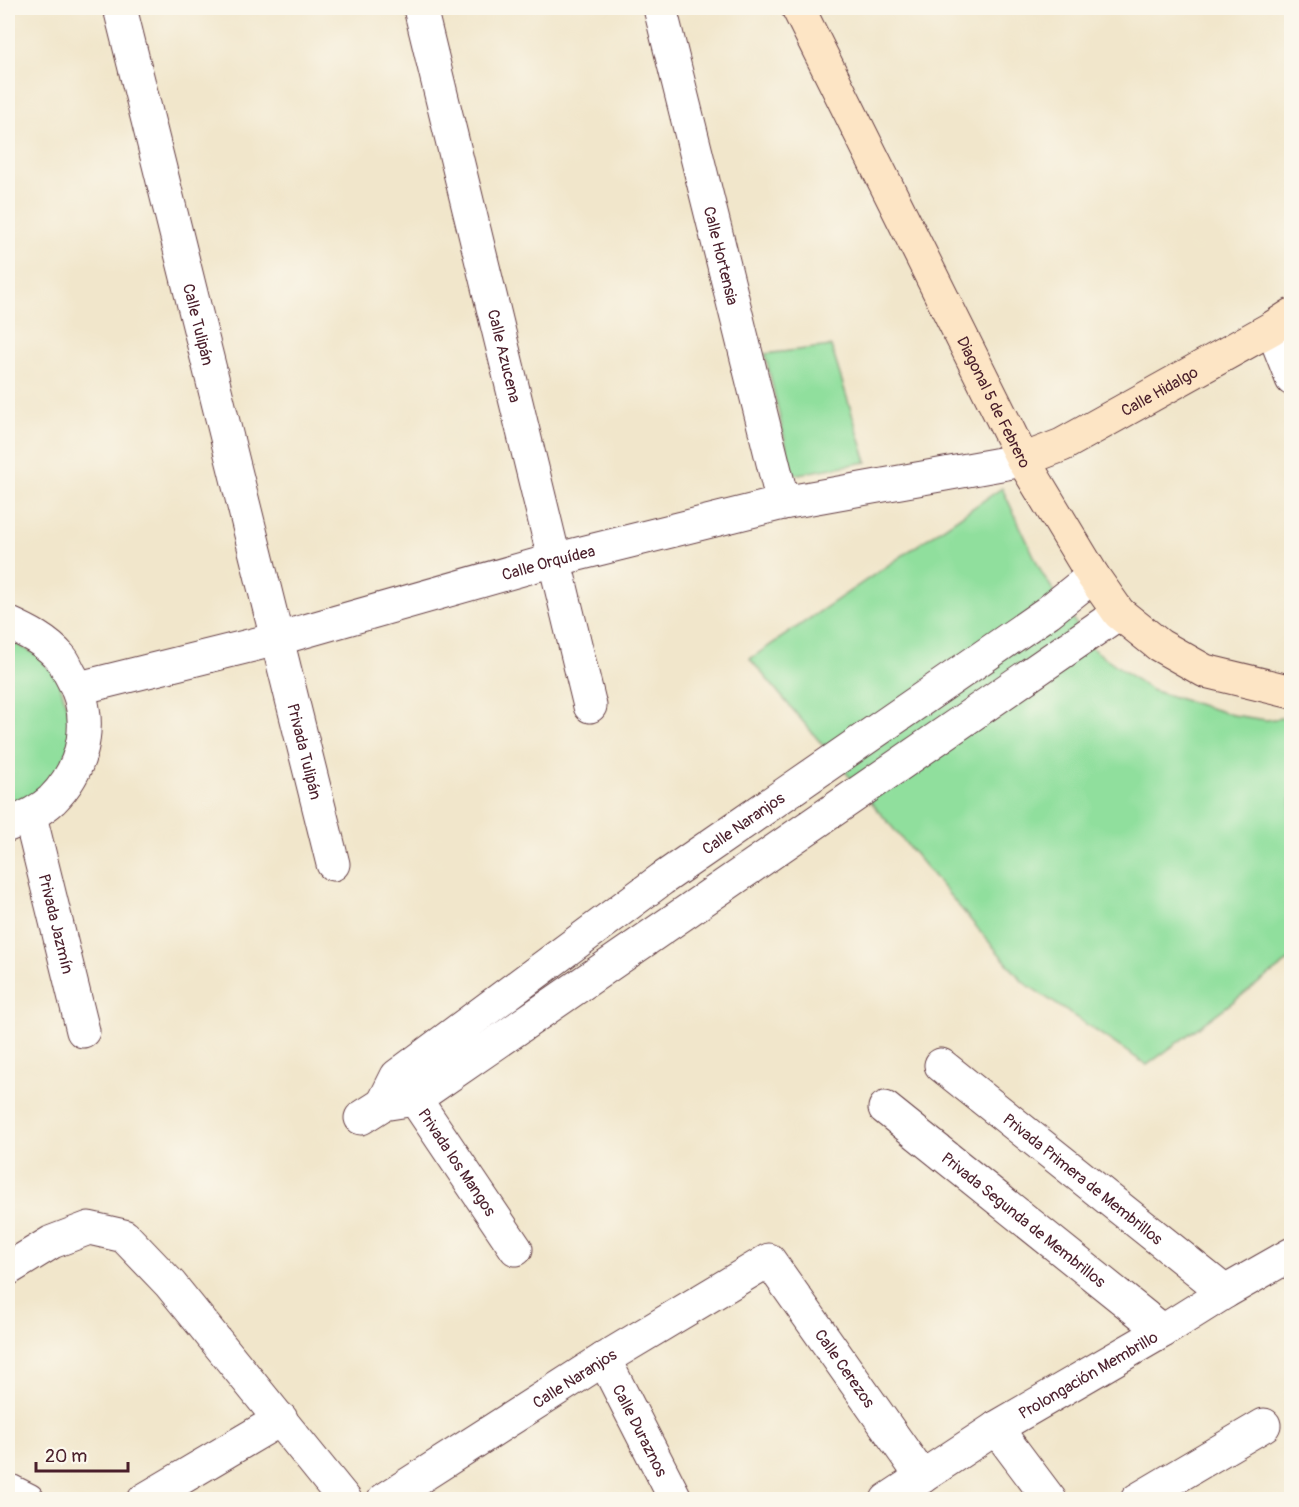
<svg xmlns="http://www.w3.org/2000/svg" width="1299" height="1507" viewBox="0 0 1299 1507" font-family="Pangolin,sans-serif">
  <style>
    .green { fill: #90df9d; stroke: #6d7f64; stroke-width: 1.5 }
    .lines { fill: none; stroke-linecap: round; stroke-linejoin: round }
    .minor-casing { stroke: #633d43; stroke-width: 35 }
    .secondary-casing { stroke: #633d43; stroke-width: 35 }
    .minor { stroke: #fff; stroke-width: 33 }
    .secondary { stroke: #fde5c5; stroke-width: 33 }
    .labels { text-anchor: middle; stroke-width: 4.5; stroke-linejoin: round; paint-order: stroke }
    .street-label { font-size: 16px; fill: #4a1f2b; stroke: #fbf7ec }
  </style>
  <rect width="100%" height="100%" fill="#fbf7ec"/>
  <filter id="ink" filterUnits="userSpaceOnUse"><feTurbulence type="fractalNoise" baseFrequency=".0167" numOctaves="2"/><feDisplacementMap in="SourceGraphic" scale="12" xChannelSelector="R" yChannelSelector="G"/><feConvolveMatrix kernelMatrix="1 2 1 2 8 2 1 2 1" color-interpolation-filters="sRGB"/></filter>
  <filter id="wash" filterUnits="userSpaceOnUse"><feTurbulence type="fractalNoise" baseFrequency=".008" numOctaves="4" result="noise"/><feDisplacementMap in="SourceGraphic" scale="24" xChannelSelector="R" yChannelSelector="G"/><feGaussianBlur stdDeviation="1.35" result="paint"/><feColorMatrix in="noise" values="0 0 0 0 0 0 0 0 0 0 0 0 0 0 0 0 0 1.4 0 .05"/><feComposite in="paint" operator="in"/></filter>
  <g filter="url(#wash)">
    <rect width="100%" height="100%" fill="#f1e6cb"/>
    <g class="green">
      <path d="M831 346 867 462 793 475 765 354Z"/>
      <path d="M1002 488 1043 575 1093 649 1151 690 1233 715 1266 720 1291 717V959L1147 1065 1023 982 750 659Z"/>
      <path d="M8 640 36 654 58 677 74 731 55 785 8 816Z"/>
    </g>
  </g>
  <g filter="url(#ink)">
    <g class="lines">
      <g class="minor-casing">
        <g id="minor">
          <path id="s1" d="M120 8 333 864"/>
          <path id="s2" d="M420 8 590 706"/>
          <path id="s3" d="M660 8 783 503"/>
          <path d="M1272 328 1292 379"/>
          <path d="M8 623C28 632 46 641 61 658 65 662 67 669 70 674 95 716 86 766 52 800 39 812 23 819 8 825"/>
          <path id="s4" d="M79 688 277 639 554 560 783 503 1023 460"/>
          <path id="s5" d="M30 816 83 1031"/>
          <path id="s6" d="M941 1065 1225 1292"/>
          <path id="s7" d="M401 1082 415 1099 516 1249"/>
          <path id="s8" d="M383 1104 397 1076 662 879 1048 612 1093 576"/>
          <path id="s9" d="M885 1108 1163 1331"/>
          <path d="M361 1118 383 1104 415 1099 1119 613"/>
          <path d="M8 1269 52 1242 89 1228 124 1236 170 1284 345 1500"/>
          <path id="s10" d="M604 1359 676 1500"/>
          <path d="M996 1428 1050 1500"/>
          <path d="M8 1490 28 1500"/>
          <path d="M144 1500 281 1419"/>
          <path id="s11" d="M384 1500 604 1359 769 1260 922 1477"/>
          <path id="s12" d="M887 1500 996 1428 1163 1331 1225 1292 1292 1254"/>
          <path d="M1137 1500 1264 1425"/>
        </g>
      </g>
      <g class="secondary-casing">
        <g id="secondary">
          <path id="s13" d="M798 8 1023 460 1093 576 1119 613 1159 645 1205 671 1292 692"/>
          <path id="s14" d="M1023 460 1062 445 1272 328 1292 315"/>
        </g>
      </g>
      <use href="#minor" class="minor"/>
      <use href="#secondary" class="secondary"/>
    </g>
  </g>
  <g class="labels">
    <g class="street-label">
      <text dy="6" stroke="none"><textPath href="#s3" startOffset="255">Calle Hortensia</textPath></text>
      <text dy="6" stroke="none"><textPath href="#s1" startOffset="326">Calle Tulipán</textPath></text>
      <text dy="6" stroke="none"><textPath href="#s2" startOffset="358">Calle Azucena</textPath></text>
      <text dy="6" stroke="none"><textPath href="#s14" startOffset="153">Calle Hidalgo</textPath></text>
      <text dy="6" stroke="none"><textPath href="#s13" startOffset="440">Diagonal 5 de Febrero</textPath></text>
      <text dy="6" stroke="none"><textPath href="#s4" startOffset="486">Calle Orquídea</textPath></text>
      <text dy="6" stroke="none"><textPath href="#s1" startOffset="766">Privada Tulipán</textPath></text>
      <text dy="6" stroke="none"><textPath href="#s8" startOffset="460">Calle Naranjos</textPath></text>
      <text dy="6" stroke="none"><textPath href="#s5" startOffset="111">Privada Jazmín</textPath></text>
      <text dy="6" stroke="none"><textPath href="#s7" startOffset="98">Privada los Mangos</textPath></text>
      <text dy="6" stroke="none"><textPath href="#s6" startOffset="182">Privada Primera de Membrillos</textPath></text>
      <text dy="6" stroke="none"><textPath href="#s9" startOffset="178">Privada Segunda de Membrillos</textPath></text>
      <text dy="6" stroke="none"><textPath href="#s11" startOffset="586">Calle Cerezos</textPath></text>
      <text dy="6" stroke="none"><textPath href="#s12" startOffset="237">Prolongación Membrillo</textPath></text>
      <text dy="6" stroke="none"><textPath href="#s11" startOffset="226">Calle Naranjos</textPath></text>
      <text dy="6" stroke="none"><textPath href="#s10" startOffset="80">Calle Duraznos</textPath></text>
    </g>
  </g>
  <rect width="1299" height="1507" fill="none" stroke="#fbf7ec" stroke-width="30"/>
  <path d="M36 1462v9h92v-9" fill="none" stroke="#4a1f2b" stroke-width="3"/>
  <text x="45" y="1462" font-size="18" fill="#4a1f2b" stroke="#fbf7ec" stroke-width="4.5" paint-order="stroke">20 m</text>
</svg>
